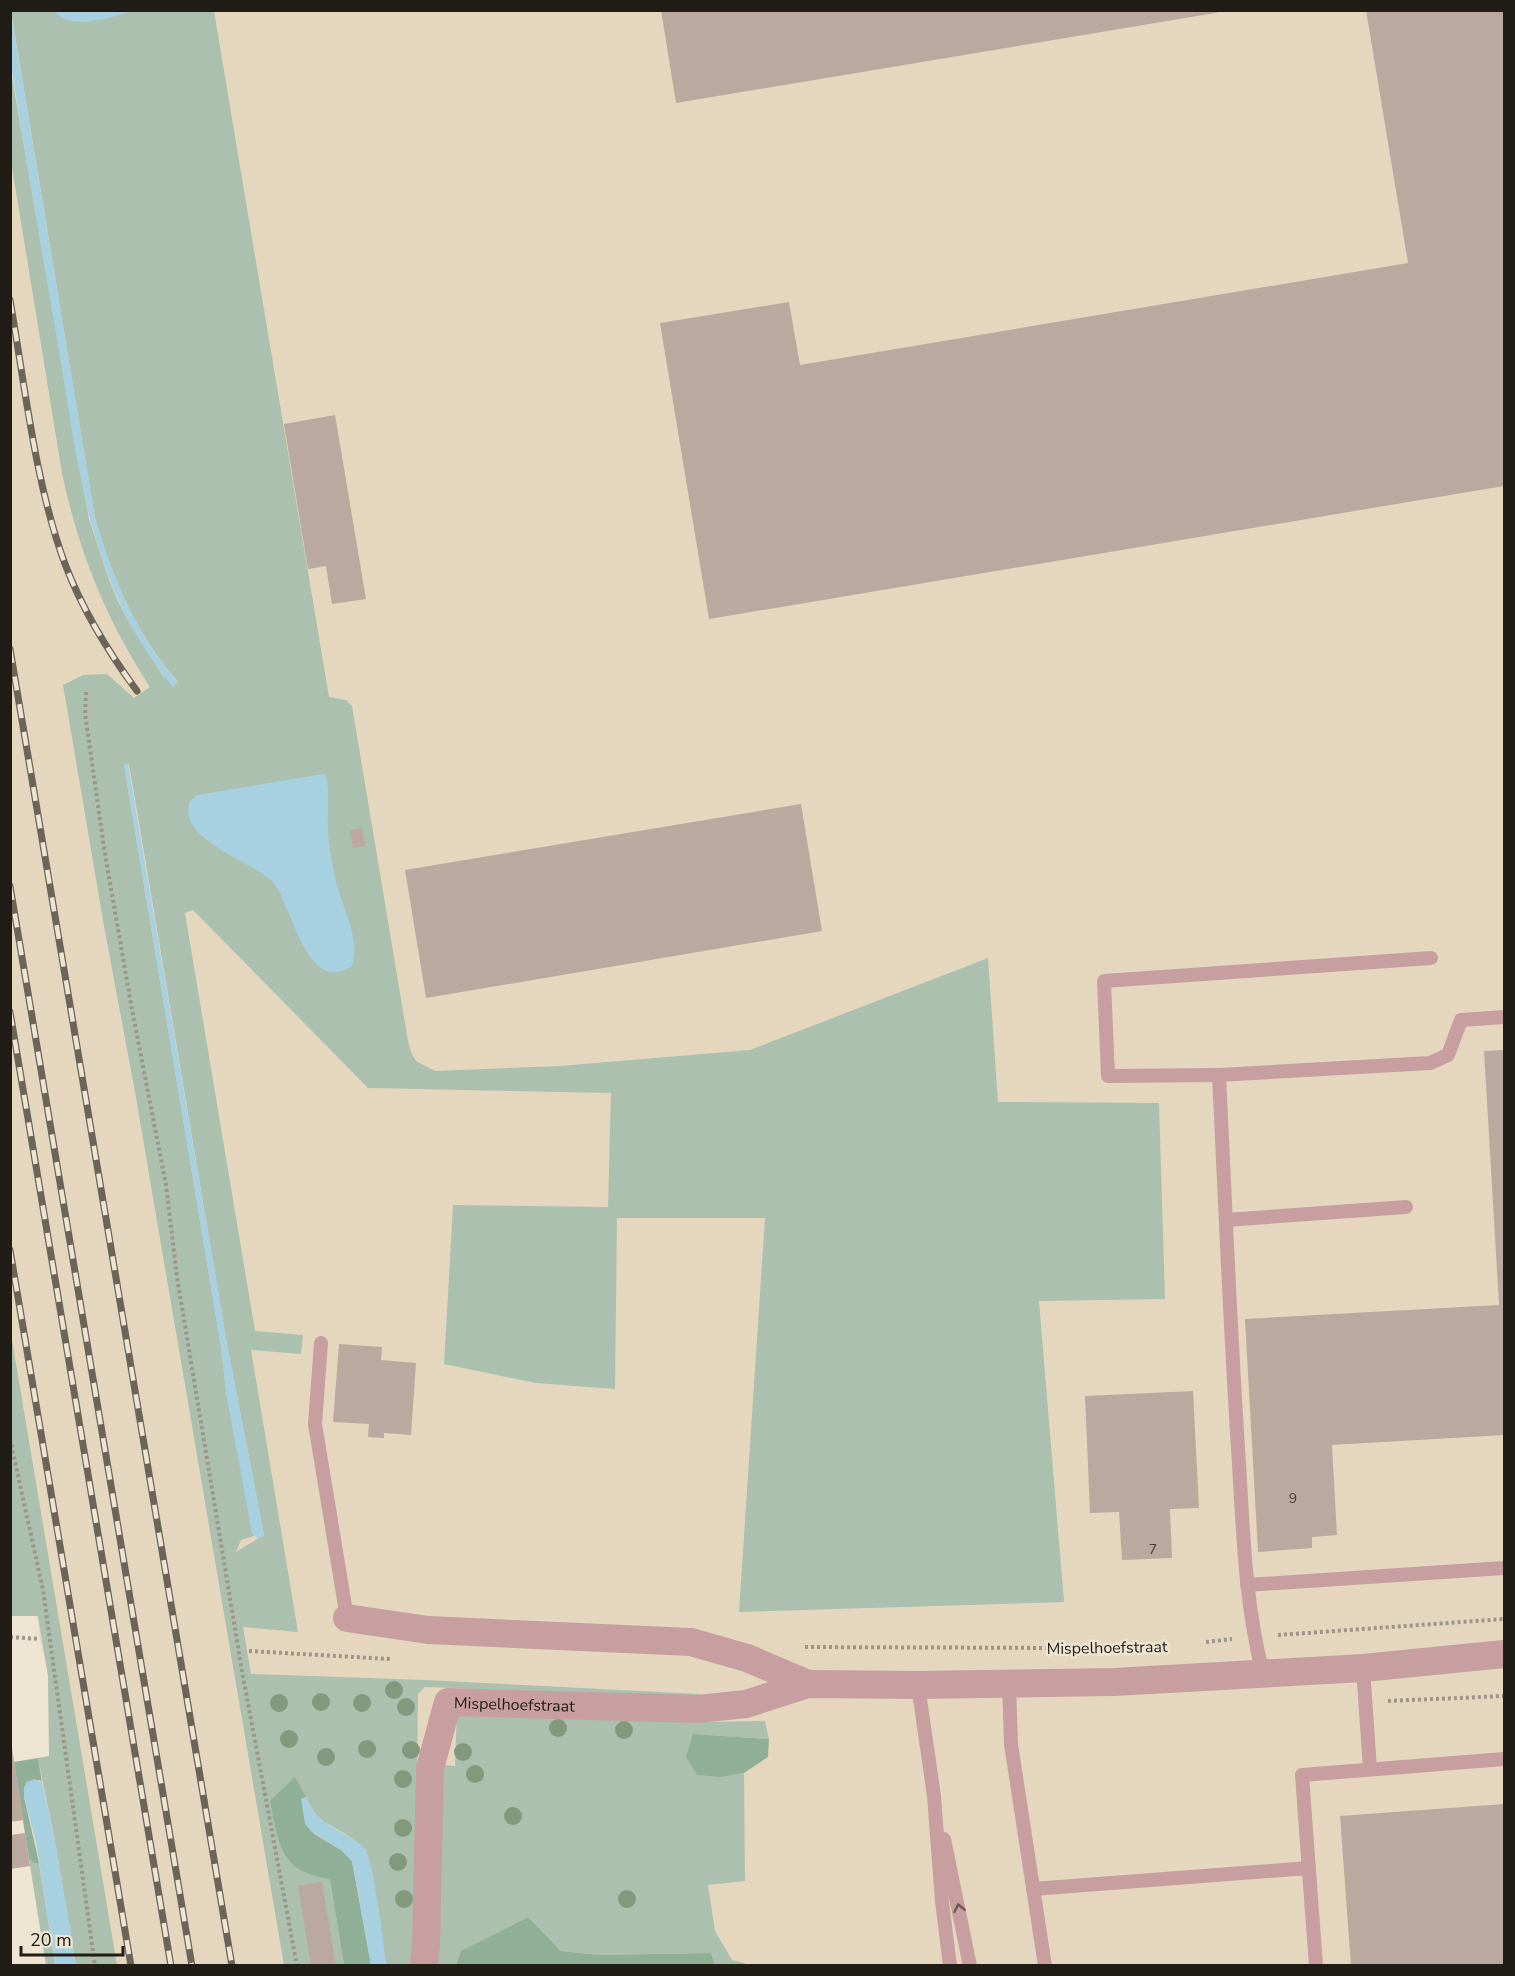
<svg xmlns="http://www.w3.org/2000/svg" width="1515" height="1976" viewBox="0 0 1515 1976" font-family="'Nunito Sans',sans-serif">
  <style>
    .built { fill: #e4d7be }
    .green { fill: #abc0af; fill-rule: evenodd }
    .forest { fill: #90af97 }
    .water { fill: #a7d0e0 }
    .building { fill: #bba99f }
    .lines { fill: none; stroke-linecap: round; stroke-linejoin: round }
    .path { stroke: #9d9588; stroke-width: 4; stroke-dasharray: 3 3; stroke-linecap: butt }
    .service { stroke: #c89fa0; stroke-width: 14 }
    .minor { stroke: #c89fa0; stroke-width: 28 }
    .rail-casing { stroke: #6a6459; stroke-width: 7 }
    .rail { stroke: #eee4d2; stroke-width: 4.5; stroke-dasharray: 14; stroke-linecap: butt }
    .tree { fill: #83997e }
    .oneway { stroke: #6c5754 }
    .labels { text-anchor: middle; stroke-width: 5; stroke-linejoin: round; paint-order: stroke }
    .number-label { font-size: 14px; fill: #473f38 }
    .street-label { font-size: 16px; fill: #201c16; stroke: #eee4d2 }
  </style>
  <rect width="100%" height="100%" fill="#eee4d2"/>
  <path class="built" d="M11 11H1504V1965H46L14 1762 49 1756 48 1675 40 1639 35 1600 11 1535Z"/>
  <g class="green">
    <path d="M11 11H214L329 697 346 700 352 706 408 1041 411 1052 416 1061 435 1071 560 1066 750 1050 988 958 998 1102 1159 1103 1165 1299 1039 1301 1064 1602 739 1612 765 1218H617L615 1389 536 1383 444 1364 453 1205 608 1207 611 1093 368 1088 193 910 185 913 255 1331 303 1335 301 1354 251 1350 298 1632 243 1627 251 1674 426 1680 699 1694V1697L425 1687 418 1694 415 1944 412 1965H386L372 1872 366 1850 347 1835 323 1821 314 1812 313 1875 330 1880 344 1965H284L135 1092 104 926 63 685 83 675 107 674 134 698 150 687C106 619 79 553 62 473L11 161 10 66 89 519 108 577 117 599 130 624 163 676 178 682C135 631 114 582 95 518ZM124 765H129L137 811 227 1344 264 1535 236 1552 241 1540 254 1536 227 1397 221 1347Z"/>
    <path d="M10 1328 117 1965H76L55 1841 38 1758 49 1756 48 1675 38 1616H11Z"/>
    <path d="M457 1710 703 1722 765 1721 769 1739 693 1734 721 1777 744 1773 745 1881 708 1885 715 1931 732 1960 751 1965H715L711 1953 599 1955 561 1951 528 1917 461 1951 456 1965 436 1966 442 1765 455 1766Z"/>
    <path d="M29 1859 34 1863H39L55 1965H46Z"/>
  </g>
  <g class="forest">
    <path d="M693 1734 769 1739 768 1757 744 1773 722 1777 697 1775 686 1757Z"/>
    <path d="M38 1758 42 1782 40 1780 27 1782 24 1788V1797L39 1863H34L29 1859 14 1762Z"/>
    <path d="M295 1777 306 1797 301 1799 311 1832 341 1850 352 1861 371 1965H344L330 1880C320 1877 306 1874 297 1868 277 1853 275 1824 270 1801Z"/>
    <path d="M528 1917 561 1951 599 1955 711 1953 715 1965H456L461 1951Z"/>
  </g>
  <g class="water">
    <path d="M55 11H134C114 16 69 33 55 11Z"/>
    <path d="M11 13 95 518C114 582 135 631 178 683L173 687C88 585 78 464 57 339 41 248 26 157 11 66Z"/>
    <path d="M128 764 227 1344 264 1535 263 1537 257 1538 252 1533 227 1397 221 1347 124 765Z"/>
    <path d="M323 774 326 775C330 793 327 811 328 830 329 847 332 864 336 881 342 907 361 939 352 966 306 997 292 904 273 882 255 862 175 840 190 801L197 795Z"/>
    <path d="M34 1779 42 1782 55 1841 76 1965H55L36 1841 24 1797V1788L27 1782Z"/>
    <path d="M306 1797C311 1806 315 1814 322 1820 335 1831 352 1836 364 1848 374 1860 384 1946 386 1965H371L352 1861 341 1850 311 1831 305 1824 301 1799Z"/>
  </g>
  <g class="building">
    <path d="M661 10H1221V12L676 103Z"/>
    <path d="M1366 10H1504V486L709 619 660 323 789 302 800 365 1408 263Z"/>
    <path d="M335 415 366 599 332 604 326 566 308 569 284 424Z"/>
    <path d="M801 804 822 931 426 998 405 870Z"/>
    <path d="M362 828 366 846 353 848 350 830Z"/>
    <path d="M1504 1050V1435L1332 1445 1337 1535 1312 1537V1548L1258 1552 1245 1319 1499 1305 1484 1051Z"/>
    <path d="M339 1344 382 1347 381 1360 416 1363 411 1435 384 1433V1438L368 1437 369 1424 333 1422Z"/>
    <path d="M1193 1391 1199 1508 1170 1509 1172 1558 1122 1560 1119 1512 1090 1513 1085 1396Z"/>
    <path d="M10 1748H12L23 1820 10 1822Z"/>
    <path d="M1504 1804V1966H1351L1340 1816Z"/>
    <path d="M25 1833 30 1866 10 1869V1835Z"/>
    <path d="M322 1882 336 1966H311L298 1886Z"/>
  </g>
  <g class="lines">
    <g class="path">
      <path d="M86 692 85 714 105 854 131 1004 166 1185 177 1277 242 1671 297 1966"/>
      <path d="M10 1439 43 1590 95 1966"/>
      <path d="M1278 1635 1504 1619"/>
      <path d="M10 1637 40 1639"/>
      <path d="M1206 1642 1232 1639"/>
      <path d="M805 1647 1061 1648"/>
      <path d="M249 1651 390 1659"/>
      <path d="M1388 1701 1504 1696"/>
    </g>
    <g class="service">
      <path d="M1219 1075 1108 1076 1104 981 1431 958"/>
      <path d="M1226 1220 1406 1207"/>
      <path d="M321 1343 315 1424 347 1618"/>
      <path d="M1247 1585 1504 1568"/>
      <path d="M1363 1668 1370 1769"/>
      <path d="M1263 1674C1244 1600 1243 1524 1238 1448 1230 1324 1225 1199 1219 1075L1430 1063 1448 1055 1461 1020 1504 1017"/>
      <path d="M1009 1684 1011 1744 1045 1966"/>
      <path d="M918 1685 934 1796 942 1901 950 1966"/>
      <path d="M944 1839 970 1966"/>
      <path d="M1033 1889 1309 1868"/>
      <path d="M1316 1966 1302 1775 1504 1759"/>
    </g>
    <g class="minor">
      <path d="M347 1618 428 1630 691 1642 747 1658 808 1684"/>
      <path id="s1" d="M424 1966 426 1944 430 1768 448 1702 698 1709 746 1704 808 1684 918 1685 1114 1682 1363 1668 1504 1654"/>
    </g>
    <g class="rail-casing">
      <g id="rail">
        <path d="M10 300C25 386 35 483 65 564 82 609 109 653 137 691"/>
        <path d="M10 649 232 1966"/>
        <path d="M10 886 192 1966"/>
        <path d="M10 1012 171 1966"/>
        <path d="M10 1250 131 1966"/>
      </g>
    </g>
    <use href="#rail" class="rail"/>
  </g>
  <g class="tree">
    <circle cx="394" cy="1690" r="9"/>
    <circle cx="321" cy="1702" r="9"/>
    <circle cx="279" cy="1703" r="9"/>
    <circle cx="362" cy="1703" r="9"/>
    <circle cx="406" cy="1707" r="9"/>
    <circle cx="558" cy="1728" r="9"/>
    <circle cx="624" cy="1730" r="9"/>
    <circle cx="289" cy="1739" r="9"/>
    <circle cx="367" cy="1749" r="9"/>
    <circle cx="411" cy="1750" r="9"/>
    <circle cx="463" cy="1752" r="9"/>
    <circle cx="326" cy="1757" r="9"/>
    <circle cx="475" cy="1774" r="9"/>
    <circle cx="403" cy="1779" r="9"/>
    <circle cx="513" cy="1816" r="9"/>
    <circle cx="403" cy="1828" r="9"/>
    <circle cx="398" cy="1862" r="9"/>
    <circle cx="404" cy="1899" r="9"/>
    <circle cx="627" cy="1899" r="9"/>
  </g>
  <defs><path id="oneway-chevron" d="M-2-3.5L2.5 0L-2 3.5" fill="none" stroke-width="1.6" stroke-linecap="round" stroke-linejoin="round" transform="scale(1.5)"/></defs>
  <use class="oneway" href="#oneway-chevron" transform="translate(959 1908) rotate(-101)"/>
  <g class="labels">
    <g class="number-label">
      <text x="1293" y="1503">9</text>
      <text x="1153" y="1554">7</text>
    </g>
    <g class="street-label">
      <text transform="translate(1107 1647) rotate(-1)" y="6">Mispelhoefstraat</text>
      <text dy="6" stroke="none"><textPath href="#s1" startOffset="333">Mispelhoefstraat</textPath></text>
    </g>
  </g>
  <rect width="1515" height="1976" fill="none" stroke="#201c16" stroke-width="24"/>
  <path d="M21 1946v9h102v-9" fill="none" stroke="#201c16" stroke-width="3"/>
  <text x="30" y="1946" font-size="18" fill="#201c16" stroke="#eee4d2" stroke-width="4.5" paint-order="stroke">20 m</text>
</svg>
